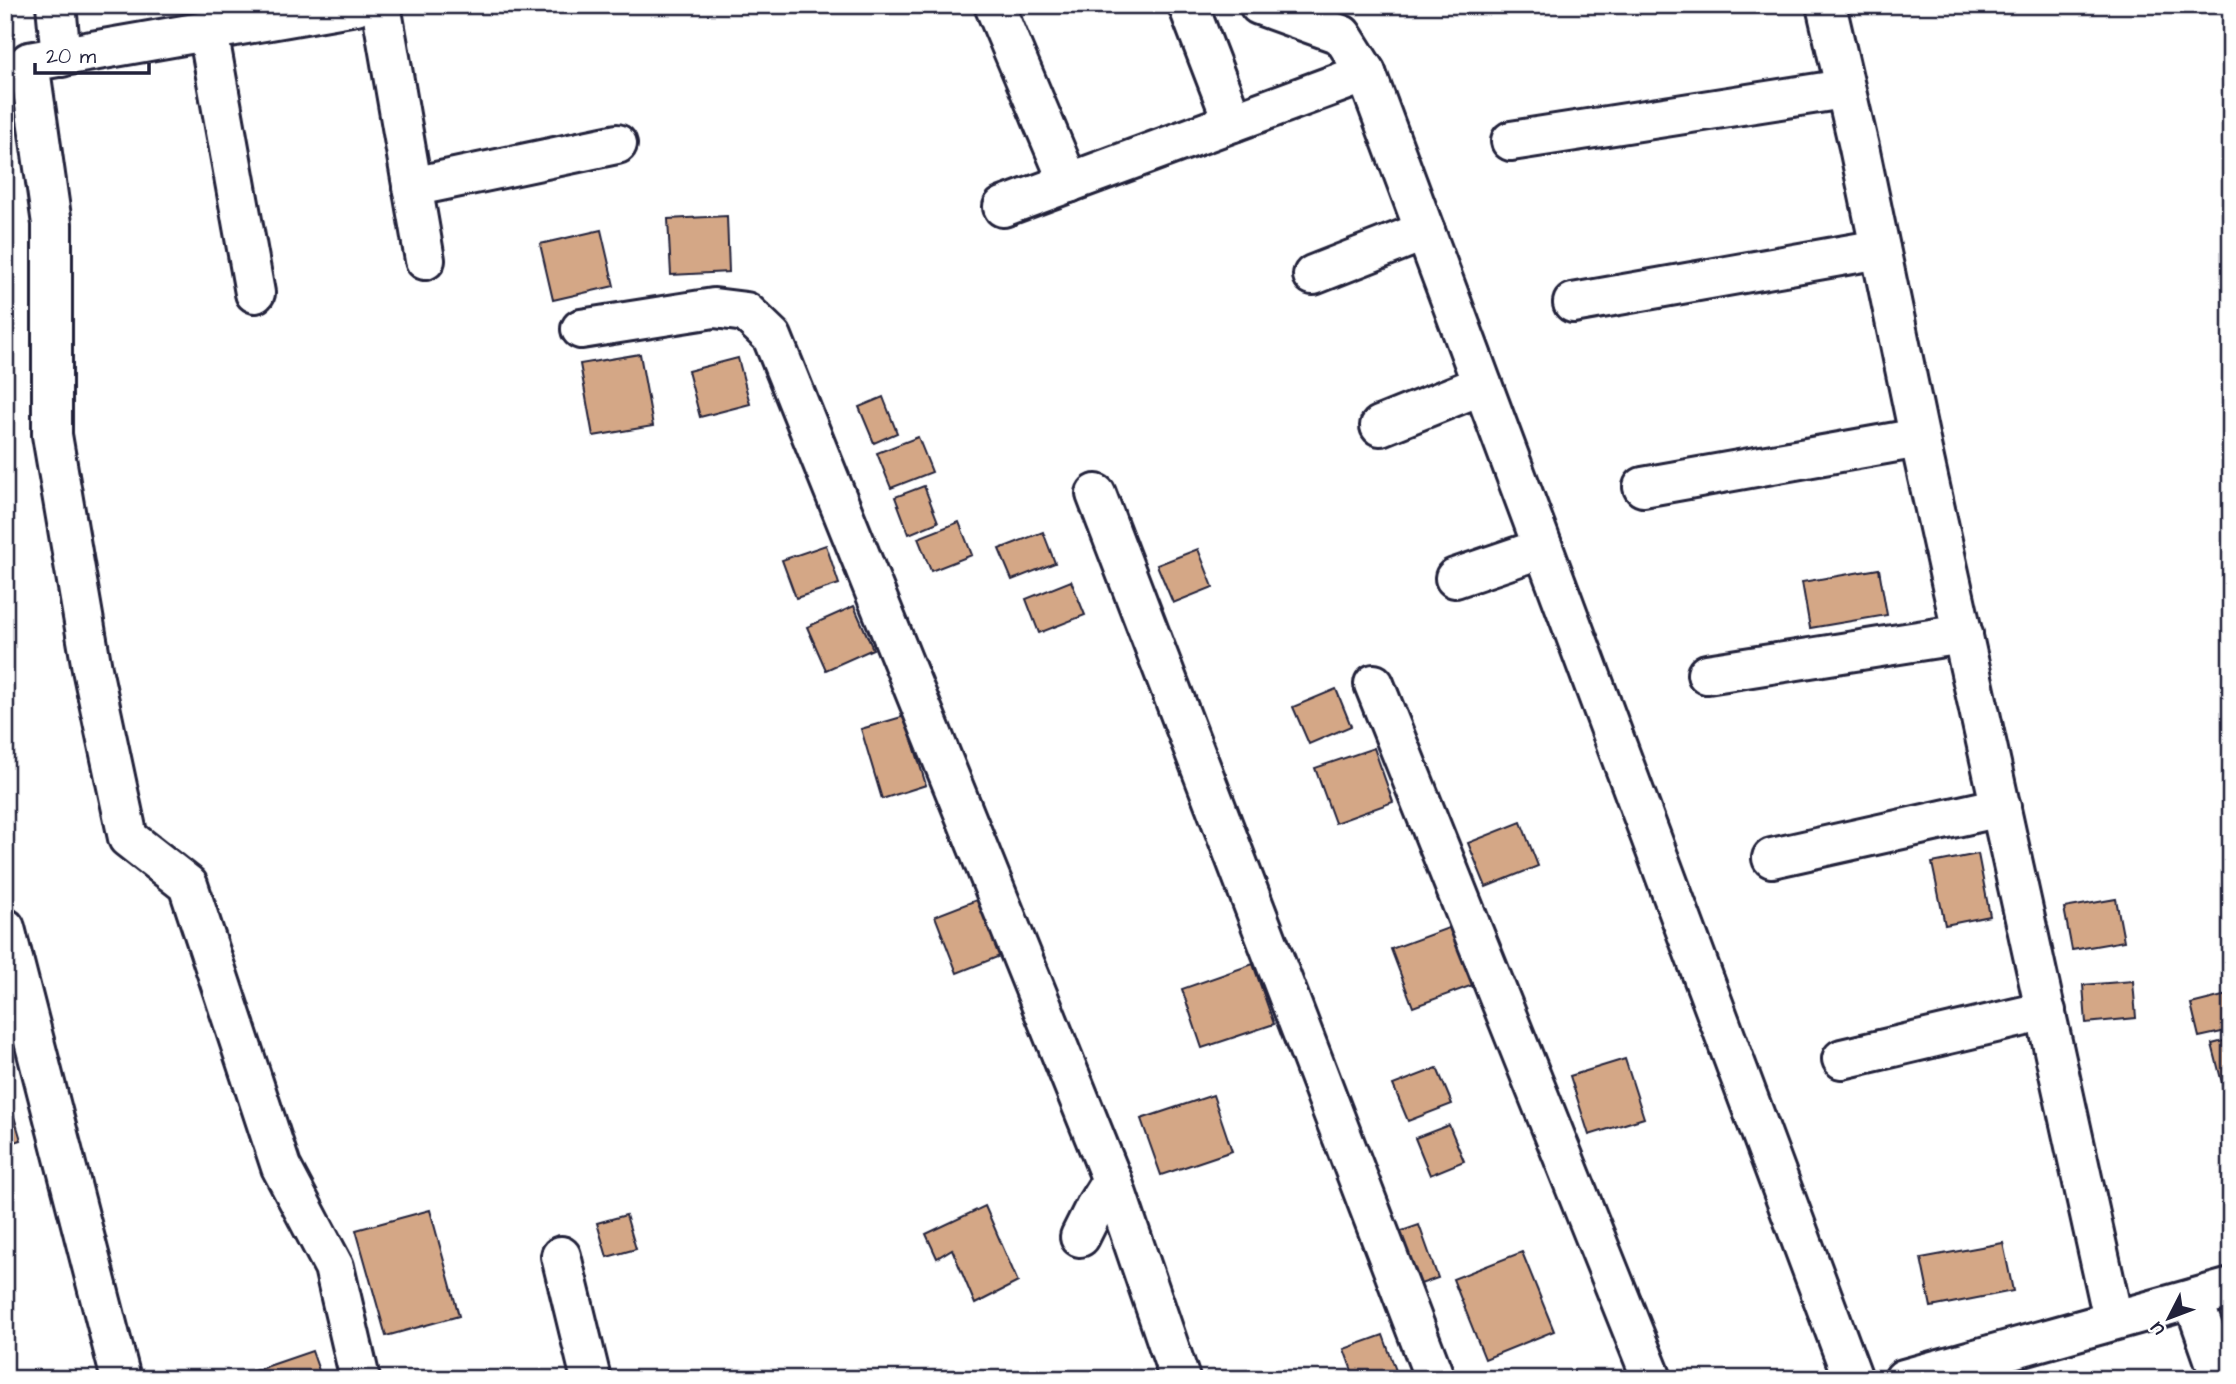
<svg xmlns="http://www.w3.org/2000/svg" width="2236" height="1384" viewBox="0 0 2236 1384" font-family="'Architects Daughter',sans-serif">
  <style>
    .building { fill: #d4a786; stroke: #22223b; stroke-width: 2 }
    .lines { fill: none; stroke-linecap: round; stroke-linejoin: round }
    .minor-casing { stroke: #22223b; stroke-width: 44 }
    .minor { stroke: #fff; stroke-width: 38 }
  </style>
  <rect width="100%" height="100%" fill="#fff"/>
  <filter id="ink" filterUnits="userSpaceOnUse"><feTurbulence type="fractalNoise" baseFrequency=".0143" numOctaves="2"/><feDisplacementMap in="SourceGraphic" scale="14" xChannelSelector="R" yChannelSelector="G"/><feConvolveMatrix kernelMatrix="1 2 1 2 8 2 1 2 1" color-interpolation-filters="sRGB"/></filter>
  <g filter="url(#ink)">
    <g class="building">
      <path d="M727 216 729 272 671 275 668 219Z"/>
      <path d="M601 230 614 286 553 300 540 244Z"/>
      <path d="M640 354 653 426 593 436 580 364Z"/>
      <path d="M738 358 750 404 700 417 688 371Z"/>
      <path d="M883 397 897 433 874 443 859 407Z"/>
      <path d="M918 437 932 472 891 488 877 453Z"/>
      <path d="M924 486 938 522 909 534 895 497Z"/>
      <path d="M959 522 972 555 931 571 918 538Z"/>
      <path d="M1043 532 1055 563 1012 580 999 549Z"/>
      <path d="M826 545 839 584 796 598 782 560Z"/>
      <path d="M1198 549 1213 587 1173 603 1157 565Z"/>
      <path d="M1879 569 1887 615 1810 628 1802 582Z"/>
      <path d="M1071 581 1085 615 1039 633 1026 599Z"/>
      <path d="M854 606 873 649 826 670 807 627Z"/>
      <path d="M1336 689 1351 726 1309 744 1293 707Z"/>
      <path d="M905 716 926 785 882 799 861 729Z"/>
      <path d="M1374 748 1393 802 1335 823 1315 768Z"/>
      <path d="M1521 822 1538 866 1486 887 1468 843Z"/>
      <path d="M1978 854 1990 916 1945 925 1932 863Z"/>
      <path d="M979 899 1000 956 957 973 935 916Z"/>
      <path d="M2116 899 2124 941 2072 950 2064 908Z"/>
      <path d="M1451 927 1473 985 1413 1007 1391 949Z"/>
      <path d="M1253 964 1274 1024 1202 1048 1182 989Z"/>
      <path d="M2133 981 2136 1018 2086 1023 2083 985Z"/>
      <path d="M2231 994V1030L2199 1037 2191 1004Z"/>
      <path d="M2231 1039V1118L2212 1044Z"/>
      <path d="M1625 1059 1644 1118 1589 1135 1570 1076Z"/>
      <path d="M1437 1068 1452 1104 1408 1121 1393 1085Z"/>
      <path d="M5 1086 21 1140 5 1145Z"/>
      <path d="M1213 1095 1232 1151 1161 1175 1141 1119Z"/>
      <path d="M1449 1125 1464 1161 1430 1175 1415 1138Z"/>
      <path d="M985 1206 1018 1282 975 1304 952 1249 937 1258 926 1234Z"/>
      <path d="M430 1210 459 1316 386 1336 356 1230Z"/>
      <path d="M626 1215 636 1249 607 1257 597 1223Z"/>
      <path d="M1419 1225 1438 1278 1409 1288 1390 1235Z"/>
      <path d="M2003 1243 2013 1291 1931 1307 1921 1258Z"/>
      <path d="M1522 1252 1554 1331 1485 1359 1453 1279Z"/>
      <path d="M1383 1335 1399 1379H1355L1344 1349Z"/>
      <path d="M312 1351 322 1379H247L245 1374Z"/>
    </g>
    <g class="lines">
      <g class="minor-casing">
        <g id="minor">
          <path d="M56 5 61 57"/>
          <path d="M356 5 29 62 52 224V435L92 669 128 838 188 885 281 1167 334 1267 360 1379"/>
          <path d="M381 5 425 260"/>
          <path d="M994 5 1069 183"/>
          <path d="M1188 5 1233 122"/>
          <path d="M1826 5 1859 147 1922 450 2113 1319"/>
          <path d="M208 31 255 293"/>
          <path d="M1366 73 1853 1379"/>
          <path d="M1511 141 1844 89"/>
          <path d="M412 187 617 144"/>
          <path d="M1003 207 1366 73 1342 35 1259 5"/>
          <path d="M1313 275 1425 231"/>
          <path d="M1573 303 1880 249"/>
          <path d="M581 329 714 308 746 312 772 337 1112 1180 1180 1379"/>
          <path d="M1380 426 1482 385"/>
          <path d="M1643 487 1919 438"/>
          <path d="M1096 494 1435 1379"/>
          <path d="M1455 578 1543 548"/>
          <path d="M1707 674 1963 634"/>
          <path d="M1374 684 1652 1379"/>
          <path d="M1772 858 2001 807"/>
          <path d="M5 928 121 1379"/>
          <path d="M1842 1059 2046 1011"/>
          <path d="M1080 1237 1095 1207 1112 1180"/>
          <path d="M561 1256 591 1379"/>
          <path d="M2193 1299 2221 1379"/>
          <path d="M1904 1379 2231 1288"/>
        </g>
      </g>
      <use href="#minor" class="minor"/>
    </g>
  </g>
  <rect width="2236" height="1384" fill="none" stroke="#fff" stroke-width="28"/>
  <rect x="14" y="14" width="2208" height="1356" fill="none" stroke="#22223b" stroke-width="2.5" filter="url(#ink)"/>
  <g transform="translate(2169 1318) rotate(228)" stroke="#ffffff" stroke-width="5" paint-order="stroke">
  <path d="M0-5L12 26L0 18L-12 26Z" fill="#22223b"/>
  <text y="-10" font-size="19" font-weight="bold" text-anchor="middle" fill="#22223b">U</text>
  </g>
  <path d="M35 63v10h114v-10" fill="none" stroke="#22223b" stroke-width="3.5"/>
  <text x="46" y="63" font-size="21" fill="#22223b" stroke="#ffffff" stroke-width="5" paint-order="stroke">20 m</text>
</svg>
